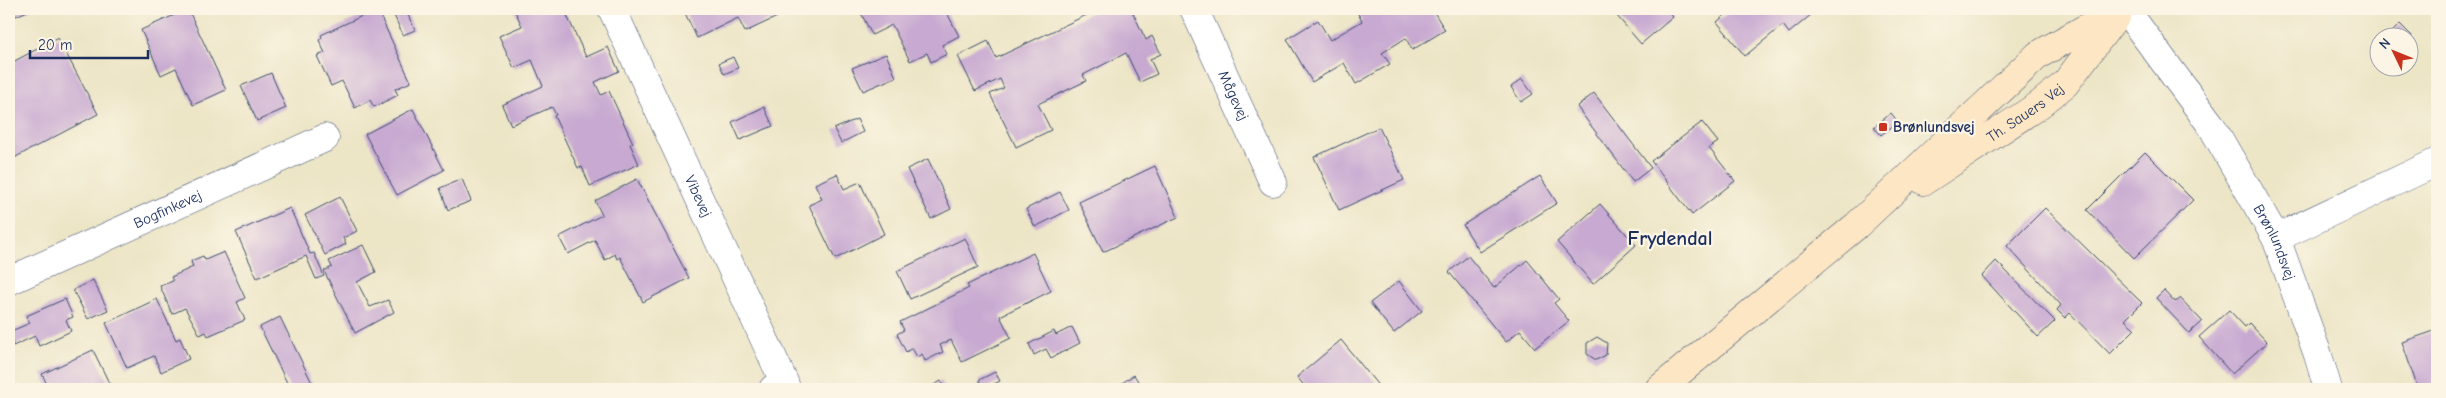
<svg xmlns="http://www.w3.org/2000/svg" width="2446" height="398" viewBox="0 0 2446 398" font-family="'Comic Neue',sans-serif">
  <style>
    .building { fill: #c7a9d1 }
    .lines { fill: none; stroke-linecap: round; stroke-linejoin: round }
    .minor-casing { stroke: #3a4a6e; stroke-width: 29 }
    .tertiary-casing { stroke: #3a4a6e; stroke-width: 29 }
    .secondary-casing { stroke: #3a4a6e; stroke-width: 29 }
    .minor { stroke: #fff; stroke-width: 28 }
    .tertiary { stroke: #fff; stroke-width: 28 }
    .secondary { stroke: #fce6c4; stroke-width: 28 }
    .poi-dot { fill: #c8321e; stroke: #fcf5e5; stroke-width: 2 }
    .labels { text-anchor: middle; stroke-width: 4.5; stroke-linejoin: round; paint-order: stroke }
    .street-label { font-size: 15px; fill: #1b2f5e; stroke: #fcf5e5 }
    .poi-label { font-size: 15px; font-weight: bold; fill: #1b2f5e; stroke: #fcf5e5; text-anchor: start }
    .district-label { font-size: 20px; font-weight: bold; fill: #1b2f5e; stroke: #fcf5e5 }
  </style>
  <rect width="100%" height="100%" fill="#fcf5e5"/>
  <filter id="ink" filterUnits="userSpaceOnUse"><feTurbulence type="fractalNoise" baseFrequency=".02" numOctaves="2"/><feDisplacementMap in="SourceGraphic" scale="10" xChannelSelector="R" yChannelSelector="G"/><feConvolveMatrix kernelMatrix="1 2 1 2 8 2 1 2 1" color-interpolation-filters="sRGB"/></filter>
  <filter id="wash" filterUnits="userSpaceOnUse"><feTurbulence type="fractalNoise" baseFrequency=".0096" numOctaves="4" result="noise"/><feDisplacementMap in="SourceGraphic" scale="20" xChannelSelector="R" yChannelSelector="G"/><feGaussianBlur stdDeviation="1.12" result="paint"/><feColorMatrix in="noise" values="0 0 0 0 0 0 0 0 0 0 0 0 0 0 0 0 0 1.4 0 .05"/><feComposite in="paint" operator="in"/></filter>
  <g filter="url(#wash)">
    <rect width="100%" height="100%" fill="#ece5c6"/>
    <g id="blocks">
      <g class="building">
        <path d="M9 9H32L9 19Z"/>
        <path d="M188 9 226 90 193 105 176 68 161 75 141 30Z"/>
        <path d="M377 9 411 82 395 89 398 95 374 107 370 100 355 108 342 81 331 86 317 56 325 53 319 40 322 38 321 35Z"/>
        <path d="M391 9H405L415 30 403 35Z"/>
        <path d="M514 9H564L586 57 608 47 619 71 595 82 601 95 609 91 633 143 630 144 639 164 590 186 582 167 578 168 554 116 556 115 552 107 511 125 502 105 543 86 532 60 514 68 499 36 522 26Z"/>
        <path d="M683 9H789L790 11 745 32 738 18 697 38Z"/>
        <path d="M859 9H945L959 36 942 45 947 54 931 62 927 53 910 61 892 25 872 35Z"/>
        <path d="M1099 9H1131L1146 40 1152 36 1161 54 1150 59 1157 74 1140 82 1126 53 1083 75 1086 81 1038 104 1051 130 1016 147 990 94 1004 88 1000 79 975 91 958 56 988 41 996 58Z"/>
        <path d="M1357 9H1432L1445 30 1412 50 1406 38 1382 53 1390 64 1356 84 1344 63 1312 82 1287 39 1318 20 1330 40 1362 21 1356 10Z"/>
        <path d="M1611 9H1666L1673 17 1641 44Z"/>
        <path d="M1732 9H1818L1789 33 1783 25 1745 56 1717 22Z"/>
        <path d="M2400 24 2412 36 2408 39V38H2397L2392 32Z"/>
        <path d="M58 38 98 114 12 159 9 153V64Z"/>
        <path d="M886 54 896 77 863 91 852 68Z"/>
        <path d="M733 57 738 68 724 74 719 63Z"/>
        <path d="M271 73 286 108 257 121 241 86Z"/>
        <path d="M1522 79 1533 94 1521 102 1511 87Z"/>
        <path d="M1594 93 1651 168 1633 182 1577 107Z"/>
        <path d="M764 107 773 126 740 140 732 122Z"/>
        <path d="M413 109 444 170 397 195 365 134Z"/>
        <path d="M1891 113 1898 122 1881 135 1874 127Z"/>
        <path d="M857 119 863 132 841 143 834 129Z"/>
        <path d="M1702 122 1718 142 1709 148 1735 181 1692 215 1651 161Z"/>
        <path d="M1379 127 1404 180 1339 210 1314 157Z"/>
        <path d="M2145 152 2193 200 2134 258 2087 210Z"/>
        <path d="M928 159 951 209 931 219 907 169Z"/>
        <path d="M1155 166 1178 217 1103 252 1079 202Z"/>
        <path d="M837 174 844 189 860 182 884 234 835 259 809 205 822 199 815 184Z"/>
        <path d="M1540 176 1557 203 1480 252 1463 225Z"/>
        <path d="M462 179 471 201 448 210 440 188Z"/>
        <path d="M637 179 689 278 643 302 620 257 617 259 615 254 605 260 595 240 568 254 559 237 602 215 595 201Z"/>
        <path d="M1060 192 1069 210 1035 227 1026 209Z"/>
        <path d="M340 197 357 231 343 238 346 244 325 255 305 215Z"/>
        <path d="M1600 204 1636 245 1593 284 1557 242Z"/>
        <path d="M290 208 310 254 314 253 324 276 316 279 306 256 257 278 236 232Z"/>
        <path d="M2045 208 2142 303 2125 320 2135 329 2110 354 2070 313 2065 318 2057 310 2061 305 2007 246Z"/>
        <path d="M965 238 978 267 910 299 897 271Z"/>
        <path d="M363 245 376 272 357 282 370 307 388 300 394 312 355 333 324 271 332 267 329 261Z"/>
        <path d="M224 252 245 298 237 302 245 320 208 336 206 332 200 335 185 308 172 314 160 286 173 281 171 277 193 267 191 261 203 256 205 260Z"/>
        <path d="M1033 253 1051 291 1000 316 1011 338 962 362 951 340 940 345 943 352 925 361 922 354 917 357 912 348 906 352 897 334 904 330 900 322 969 288 967 285Z"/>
        <path d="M1468 256 1494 288 1527 260 1559 299 1554 303 1569 321 1535 348 1520 330 1506 342 1449 272Z"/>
        <path d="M1996 261 2055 321 2038 337 1982 276Z"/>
        <path d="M93 280 108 310 88 319 73 290Z"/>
        <path d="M1399 281 1422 311 1394 333 1370 303Z"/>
        <path d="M2164 290 2175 302 2180 298 2202 321 2189 333 2156 298Z"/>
        <path d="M65 299 73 317 66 320 71 331 39 346 35 336 13 346 9 332 30 323 26 316Z"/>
        <path d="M157 299 176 340 180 338 189 359 161 372 154 356 127 368 106 323Z"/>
        <path d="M2229 310 2245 327 2249 323 2267 342 2232 374 2199 337Z"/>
        <path d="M280 317 314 387 310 389H290L260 327Z"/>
        <path d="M1072 327 1080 343 1051 358 1046 349 1034 355 1029 344 1054 331 1056 335Z"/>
        <path d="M2437 330V389H2418L2402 342Z"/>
        <path d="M1597 337 1607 343 1606 355 1596 360 1587 354V343Z"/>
        <path d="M1341 340 1381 389H1307L1297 377Z"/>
        <path d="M93 350 112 389H49L42 374Z"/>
        <path d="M995 372 1000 381 984 389 979 380Z"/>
        <path d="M1134 375 1143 389H1113Z"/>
        <path d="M941 381 946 389H927Z"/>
      </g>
    </g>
  </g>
  <g filter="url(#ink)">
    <use href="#blocks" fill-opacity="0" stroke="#3a4a6e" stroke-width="1"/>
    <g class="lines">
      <g class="minor-casing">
        <g id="minor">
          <path id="s1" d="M612 9 785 384 773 389"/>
          <path id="s2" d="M1194 9 1273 182"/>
          <path d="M2276 238 2437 162"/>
          <path id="s3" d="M9 281 325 138"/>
        </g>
      </g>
      <g class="tertiary-casing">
        <g id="tertiary">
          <path id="s4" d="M2125 9 2211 125 2276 238 2318 355 2328 389"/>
        </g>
      </g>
      <g class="secondary-casing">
        <g id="secondary">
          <path id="s5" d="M1924 181 2039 105 2065 84 2117 15"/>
          <path d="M1659 389 1856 226 2038 55 2120 9"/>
        </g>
      </g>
      <use href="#minor" class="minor"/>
      <use href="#tertiary" class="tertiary"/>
      <use href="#secondary" class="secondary"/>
    </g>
  </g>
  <rect class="poi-dot" x="1878" y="122" width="10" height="10" rx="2.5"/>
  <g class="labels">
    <g class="street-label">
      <text dy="5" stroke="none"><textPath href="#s2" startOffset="95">Mågevej</textPath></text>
      <text dy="5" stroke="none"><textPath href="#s5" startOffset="122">Th. Sauers Vej</textPath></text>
      <text dy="5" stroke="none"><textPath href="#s1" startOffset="206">Vibevej</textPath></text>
      <text dy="5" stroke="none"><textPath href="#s3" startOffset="174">Bogfinkevej</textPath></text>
      <text dy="5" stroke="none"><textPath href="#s4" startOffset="278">Brønlundsvej</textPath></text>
    </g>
    <g class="poi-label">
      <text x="1893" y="132">Brønlundsvej</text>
    </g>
    <g class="district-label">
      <text x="1670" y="245">Frydendal</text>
    </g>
  </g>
  <rect width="2446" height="398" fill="none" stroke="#fcf5e5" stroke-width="30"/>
  <g transform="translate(2394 52) rotate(313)"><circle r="24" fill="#fcf5e5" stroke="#a2a6af"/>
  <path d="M0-4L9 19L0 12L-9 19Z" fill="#c8321e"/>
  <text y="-8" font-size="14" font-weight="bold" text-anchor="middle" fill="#1b2f5e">N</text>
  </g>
  <path d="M30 50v8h118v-8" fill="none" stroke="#1b2f5e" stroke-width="2.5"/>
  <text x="38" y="50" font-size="15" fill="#1b2f5e" stroke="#fcf5e5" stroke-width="4" paint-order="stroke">20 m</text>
</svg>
